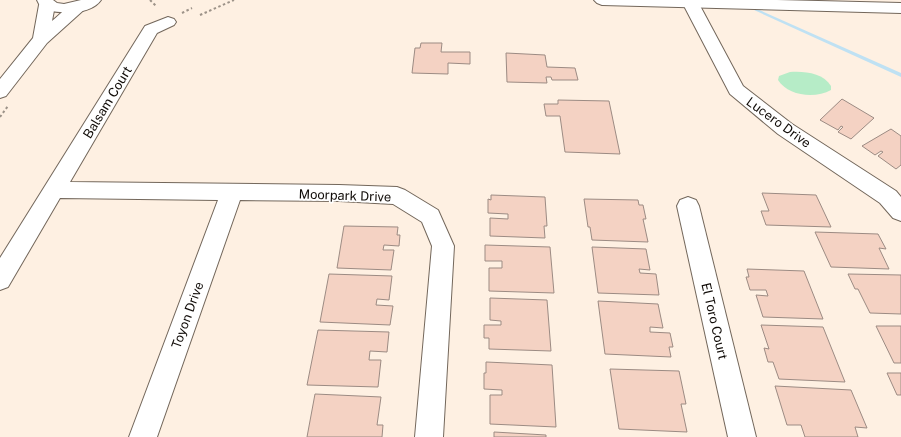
<svg xmlns="http://www.w3.org/2000/svg" width="901" height="437" viewBox="0 0 901 437" font-family="'Public Sans',sans-serif">
  <style>
    .green { fill: #b6ecc7 }
    .lines { fill: none; stroke-linecap: round; stroke-linejoin: round }
    .stream { fill: #bfe1f3; fill-rule: evenodd }
    .building { fill: #f4d2c3; stroke: #9c8b83 }
    .minor-casing { stroke: #73675b; stroke-width: 2 }
    .tertiary-casing { stroke: #73675b; stroke-width: 2 }
    .path { stroke: #9c9288; stroke-width: 2; stroke-dasharray: 2.5 2.5; stroke-linecap: butt }
    .minor { fill: #fff; fill-rule: evenodd }
    .tertiary { fill: #fff; fill-rule: evenodd }
    .labels { text-anchor: middle; stroke-width: 3.5; stroke-linejoin: round; paint-order: stroke }
    .street-label { font-size: 13px; fill: #110c08; stroke: #fff }
  </style>
  <rect width="100%" height="100%" fill="#fef0e2"/>
  <path class="green" d="M790 72C805 71 823 73 831 86V90C815 99 788 96 778 80L779 76Z"/>
  <g class="lines">
    <path class="stream" d="M732 0H737L901 73V77Z"/>
  </g>
  <g class="building">
    <path d="M421 43H442L441 52H470V64L448 63V74L412 73 415 48H420Z"/>
    <path d="M506 53 545 55 547 67 575 68 578 80H552L551 77H546L547 83 507 82Z"/>
    <path d="M842 99 874 118 851 139 838 132 843 127 841 126 838 130 820 120Z"/>
    <path d="M558 100 609 101 620 154 565 152 560 116H546L544 104H558Z"/>
    <path d="M891 129 901 136V165L896 169 878 156 883 152 881 151 875 155 862 146Z"/>
    <path d="M762 193 816 195 831 227 766 225 761 211H769Z"/>
    <path d="M491 195 545 197 547 226H544L545 238 490 236V218L508 219V214L488 213V199L491 200Z"/>
    <path d="M584 199 638 200 639 205H643L646 219H643L648 242 592 240 590 227H588Z"/>
    <path d="M344 226 398 227 397 235H400L399 246 384 245 383 250H394L391 270 337 268Z"/>
    <path d="M815 232 878 234 886 249 879 248 889 269 831 267Z"/>
    <path d="M485 245 550 247 554 293 489 291V268H502V261H485Z"/>
    <path d="M592 247 646 249 650 270 639 269 640 273 656 274 659 295 598 293Z"/>
    <path d="M747 269 804 271 823 319 763 317 756 295 768 296 766 290H750L746 277H749Z"/>
    <path d="M329 274 392 276 389 300 377 299 376 305 393 306 390 325 320 322Z"/>
    <path d="M848 274 901 275V314L870 313 858 289H855Z"/>
    <path d="M490 298 547 300 551 351 489 349V338H484V325H501V321L490 320Z"/>
    <path d="M598 301 658 304 663 328 650 327V332L670 333 673 347H669L671 357 605 354Z"/>
    <path d="M761 325 823 327 845 382 779 379 773 362H768L764 348 769 349Z"/>
    <path d="M876 326H901V363H894Z"/>
    <path d="M318 330 389 332 387 352 370 351 369 360H381L378 387 307 385Z"/>
    <path d="M486 362 552 365 556 427 490 424V395H502V390L484 389V373H486Z"/>
    <path d="M610 369 679 371 686 404H681L687 432 619 429Z"/>
    <path d="M887 373H901V395H897Z"/>
    <path d="M775 386 851 390 867 428 855 427 858 437H805L801 425H787Z"/>
    <path d="M315 394 381 397 377 425H383L382 437H307Z"/>
    <path d="M494 432 546 435V437H494Z"/>
  </g>
  <g class="lines">
    <g class="minor-casing">
      <g id="minor">
        <path d="M47 0 53 2 55 5 52 21C62 13 72 0 85 4L87 7 47 43 6 96 0 98V79L33 38 39 5 41 2Z"/>
        <path d="M684 0H696L698 2 743 86 792 124 896 191 901 197V221L893 218 880 203 778 134 730 94 682 2Z"/>
        <path d="M168 17 174 19 176 22 174 25 157 33 70 182 339 185 397 187 405 190 438 210 454 246 443 437H415L432 246 422 222 393 204 339 201 240 200 157 437H129L218 200 60 198 8 287 0 290V258L145 26Z"/>
        <path d="M688 197 696 200 699 206 756 437H728L677 206 680 200Z"/>
      </g>
    </g>
    <g class="tertiary-casing">
      <g id="tertiary">
        <path d="M37 0H53L57 3 64 4 81 0H101C90 16 57 14 41 8Z"/>
        <path d="M594 0H777L901 3V13L602 5 597 3Z"/>
      </g>
    </g>
    <g class="path">
      <path d="M150 0 157 7"/>
      <path d="M182 13 192 8"/>
      <path d="M200 15 234 0"/>
      <path d="M0 117 8 106"/>
    </g>
    <use href="#minor" class="minor"/>
    <use href="#tertiary" class="tertiary"/>
  </g>
  <g class="labels">
    <g class="street-label">
      <text transform="translate(107 102) rotate(-59)" y="5">Balsam Court</text>
      <text transform="translate(779 122) rotate(36)" y="5">Lucero Drive</text>
      <text transform="translate(345 195) rotate(2)" y="5">Moorpark Drive</text>
      <text transform="translate(187 315) rotate(-70)" y="5">Toyon Drive</text>
      <text transform="translate(715 321) rotate(77)" y="5">El Toro Court</text>
    </g>
  </g>
</svg>
